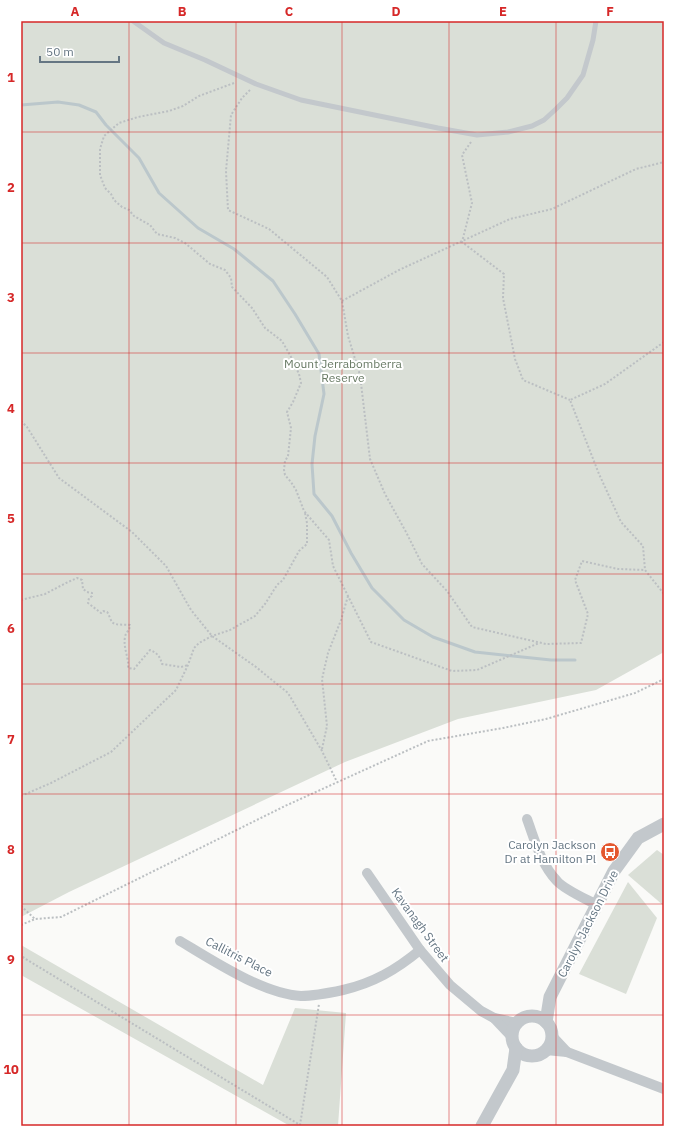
<svg xmlns="http://www.w3.org/2000/svg" width="685" height="1147" viewBox="0 0 685 1147" font-family="'IBM Plex Sans',sans-serif">
  <style>
    .green { fill: #dadfd7 }
    .lines { fill: none; stroke-linecap: round; stroke-linejoin: round }
    .stream { stroke: #bbc7cb; stroke-width: 3 }
    .path { stroke: #bbbfc2; stroke-width: 2; stroke-dasharray: 2 2; stroke-linecap: butt }
    .service { stroke: #c3c8cc; stroke-width: 5 }
    .minor { stroke: #c3c8cc; stroke-width: 10 }
    .tertiary { stroke: #c3c8cc; stroke-width: 13 }
    .grid { fill: none; stroke: #d62828; stroke-width: 1; stroke-opacity: 0.55 }
    .labels { text-anchor: middle; stroke-width: 4; stroke-linejoin: round; paint-order: stroke }
    .park-label { font-size: 12px; fill: #687a64; stroke: #fff }
    .poi-label { font-size: 12px; fill: #657683; stroke: #fff; text-anchor: end }
    .street-label { font-size: 12px; fill: #657683; stroke: #fff }
    .neatline { fill: none; stroke: #d62828; stroke-width: 1.5 }
    .grid-label { font-size: 13px; text-anchor: middle; font-weight: bold; fill: #d62828 }
  </style>
  <rect width="100%" height="100%" fill="#fafaf8"/>
  <g class="green">
    <path d="M21 21H664V652L596 690 458 719 345 762 69 892 21 917Z"/>
    <path d="M657 850 664 855V906L628 875Z"/>
    <path d="M628 882 657 918 626 994 579 974Z"/>
    <path d="M21 945 263 1085 295 1008 346 1013 338 1126H290L21 975Z"/>
  </g>
  <g class="lines">
    <path class="stream" d="M21 105 58 102 79 105 96 112 106 125 139 158 159 193 198 228 234 249 273 281 295 314 319 354 324 394 315 436 312 464 314 494 332 516 351 553 372 588 404 620 433 637 475 652 551 660H575"/>
    <g class="path">
      <path d="M234 83 199 96 183 106 169 111 138 117 119 123 104 136 100 149V175L105 188 111 194 114 200 122 207 129 210 134 216 150 225 157 234 175 238 185 243 210 264 225 270 231 278 232 287 252 308 265 328 282 341 291 357 299 374 301 383 293 402 287 412 291 428 288 456 285 461 284 470 285 475 291 482 296 490 304 511 329 540 333 566 371 642 452 671 477 670 539 643"/>
      <path d="M250 90 242 98 231 115 226 171 228 210 269 229 327 277 342 301 348 336 360 375 370 459 385 494 406 532 422 564 447 591 472 627 546 644 581 643 588 614 575 580 582 561 618 569 645 570"/>
      <path d="M471 142 462 155 472 203 462 242 504 274 503 298 515 359 523 380 570 400"/>
      <path d="M342 301 399 270 510 219 552 209 636 169 664 162"/>
      <path d="M664 342 605 384 570 400 599 474 621 522 643 546 645 570 664 594"/>
      <path d="M21 421 27 427 59 478 132 532 166 566 191 610 212 636 256 667 288 693 322 751 337 782"/>
      <path d="M21 600 45 594 66 583 77 578 82 580 83 589 87 592 92 593V596L89 598 88 603 101 613 103 611 107 612C109 614 110 619 112 622 116 626 124 624 130 625 130 631 126 631 125 637 123 648 129 657 128 668L134 669 150 650C157 653 160 656 162 664L181 667 188 665"/>
      <path d="M322 749 327 726 322 679 328 653 341 620 348 596"/>
      <path d="M21 796 51 783 111 752 176 690 188 665 194 648 199 643 212 636 230 630 255 616 265 604 277 585 283 580 299 551 307 544V523L305 513"/>
      <path d="M21 906 35 919"/>
      <path d="M21 925 35 919 61 917 285 806 428 741 503 728 546 719 635 693 664 679"/>
      <path d="M21 953 24 958 300 1125 319 1004"/>
    </g>
    <path class="service" d="M133 21 164 43 205 60 256 84 301 100 438 128 477 135 508 132 532 126 544 120 556 109 567 98 583 75 593 40 596 21"/>
    <g class="minor">
      <path d="M527 819C535 841 541 864 557 881 565 890 586 899 597 905"/>
      <path d="M367 873 420 950 450 985 481 1011 494 1018 517 1023"/>
      <path d="M180 941C212 960 263 994 301 996 315 996 329 993 343 990 373 983 396 970 420 950"/>
      <path d="M494 1018 512 1037"/>
      <path d="M552 1036 567 1052"/>
      <path d="M546 1050 567 1052 664 1089"/>
    </g>
    <g class="tertiary">
      <circle cx="532" cy="1036" r="20"/>
      <path d="M546 1022 550 997 614 871 638 838 664 824"/>
      <path d="M482 1126 513 1070 516 1048"/>
    </g>
  </g>
  <path class="grid" d="M129 21V1126M236 21V1126M342 21V1126M449 21V1126M556 21V1126M21 132H664M21 243H664M21 353H664M21 463H664M21 574H664M21 684H664M21 794H664M21 904H664M21 1015H664"/>
  <defs>
    <g id="bus-disc" transform="scale(1)"><circle r="9.5" fill="#e4572e" stroke="#fff"/><path d="M-5-6H5V4H4V6H2V4H-2V6H-4V4H-5ZM-3.5-4V0h7V-4ZM-3.5 1.2v1.5H-2V1.2ZM2 1.2v1.5H3.5V1.2Z" fill="#fff"/></g>
  </defs>
  <g fill-rule="evenodd">
    <use href="#bus-disc" x="610" y="852"/>
  </g>
  <g class="labels">
    <g class="park-label">
      <text x="343" y="368">Mount Jerrabomberra<tspan x="343" dy="14">Reserve</tspan></text>
    </g>
    <g class="poi-label">
      <text x="596" y="849">Carolyn Jackson<tspan x="596" dy="14">Dr at Hamilton Pl</tspan></text>
    </g>
    <g class="street-label">
      <text transform="translate(588 924) rotate(-63)" y="4">Carolyn Jackson Drive</text>
      <text transform="translate(420 925) rotate(54)" y="4">Kavanagh Street</text>
      <text transform="translate(239 957) rotate(27)" y="4">Callitris Place</text>
    </g>
  </g>
  <rect width="685" height="1147" fill="none" stroke="#ffffff" stroke-width="44"/>
  <path d="M40 56v6h79v-6" fill="none" stroke="#657683" stroke-width="2"/>
  <text x="46" y="56" font-size="12" fill="#657683" stroke="#ffffff" stroke-width="3" paint-order="stroke">50 m</text>
  <rect x="22" y="22" width="641" height="1103" class="neatline"/>
  <g class="grid-label">
    <text x="75" y="16">A</text>
    <text x="182" y="16">B</text>
    <text x="289" y="16">C</text>
    <text x="396" y="16">D</text>
    <text x="503" y="16">E</text>
    <text x="610" y="16">F</text>
    <text x="11" y="82">1</text>
    <text x="11" y="192">2</text>
    <text x="11" y="302">3</text>
    <text x="11" y="413">4</text>
    <text x="11" y="523">5</text>
    <text x="11" y="633">6</text>
    <text x="11" y="744">7</text>
    <text x="11" y="854">8</text>
    <text x="11" y="964">9</text>
    <text x="11" y="1074">10</text>
  </g>
</svg>
